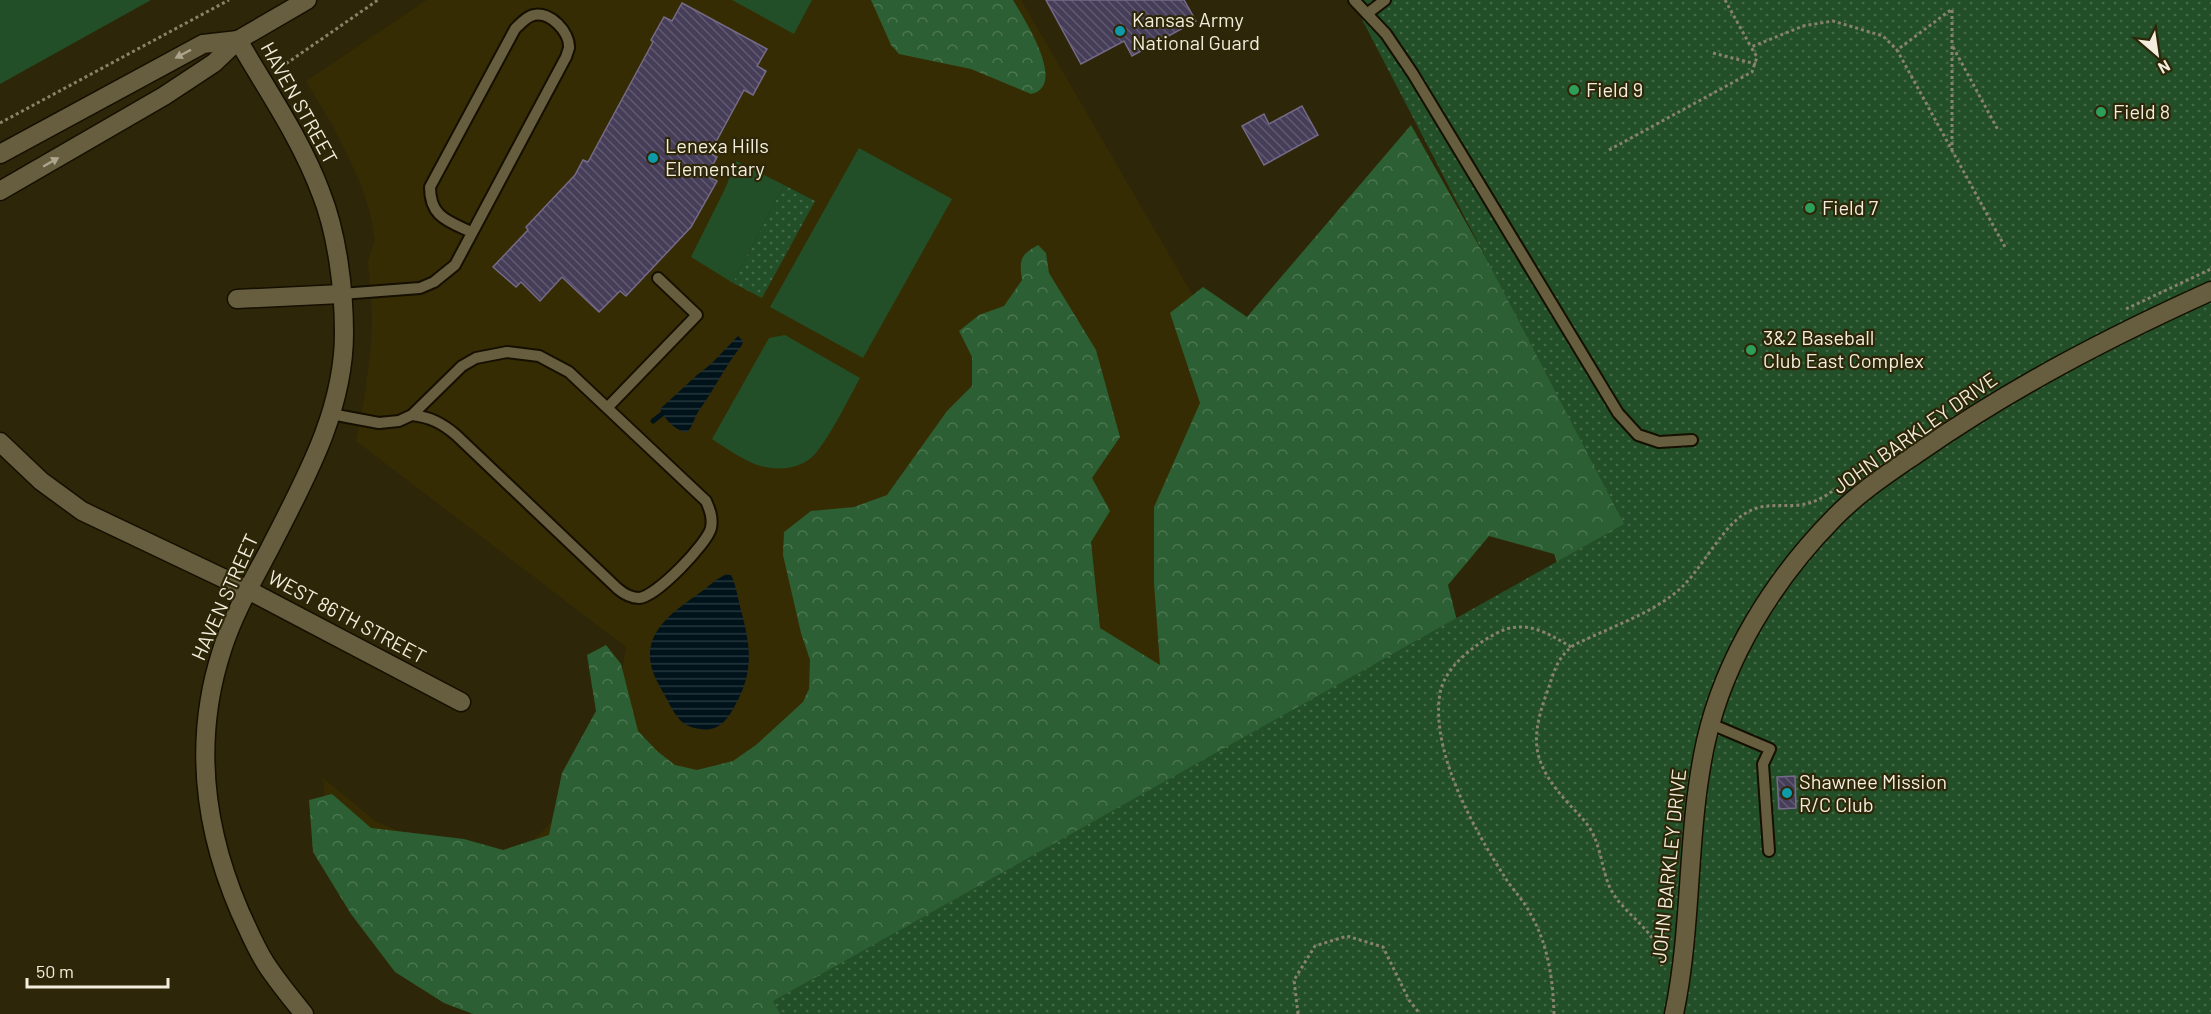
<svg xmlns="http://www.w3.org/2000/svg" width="2211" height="1014" viewBox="0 0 2211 1014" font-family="Barlow,sans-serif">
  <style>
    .built { fill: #362c03 }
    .grass { fill: #224f27 }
    .forest { fill: url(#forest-crowns) }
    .park { fill: url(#park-dots) }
    .water { fill: url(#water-rules) }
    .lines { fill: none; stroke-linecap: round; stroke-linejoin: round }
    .stream { stroke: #00131b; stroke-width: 5 }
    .building { fill: url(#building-back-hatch); stroke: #756b89; stroke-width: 1.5 }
    .lane-casing { stroke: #150f00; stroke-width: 14 }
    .street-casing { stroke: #150f00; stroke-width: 21 }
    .secondary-casing { stroke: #150f00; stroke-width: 21 }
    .path { stroke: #8a836c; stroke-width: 3; stroke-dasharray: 3 3; stroke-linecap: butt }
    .lane { stroke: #675e3f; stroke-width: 10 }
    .street { stroke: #675e3f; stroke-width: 18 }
    .secondary { stroke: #675e3f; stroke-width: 18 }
    .oneway { fill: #aca68e }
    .culture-dot { fill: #0f9aa8; stroke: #2e2608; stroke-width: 2 }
    .leisure-dot { fill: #2e9e5b; stroke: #2e2608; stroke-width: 2 }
    .labels { text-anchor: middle; stroke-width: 4.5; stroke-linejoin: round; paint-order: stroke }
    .poi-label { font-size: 20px; fill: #f2eddc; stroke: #2e2608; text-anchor: start }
    .street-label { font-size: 20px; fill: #f2eddc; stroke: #2e2608 }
  </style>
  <defs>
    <pattern id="forest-crowns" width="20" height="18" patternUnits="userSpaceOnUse" patternTransform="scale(1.5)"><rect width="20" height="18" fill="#2c5f33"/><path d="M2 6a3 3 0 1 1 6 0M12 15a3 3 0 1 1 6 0" fill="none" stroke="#4b7650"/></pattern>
    <pattern id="park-dots" width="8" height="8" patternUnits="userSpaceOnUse" patternTransform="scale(1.5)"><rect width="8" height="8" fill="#224f27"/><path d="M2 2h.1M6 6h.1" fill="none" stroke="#436946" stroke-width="1.8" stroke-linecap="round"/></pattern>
    <pattern id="water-rules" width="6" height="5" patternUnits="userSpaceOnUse" patternTransform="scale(1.5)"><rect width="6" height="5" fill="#00131b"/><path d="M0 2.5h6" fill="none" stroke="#26363c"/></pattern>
    <pattern id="building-back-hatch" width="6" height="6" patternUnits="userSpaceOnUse" patternTransform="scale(1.5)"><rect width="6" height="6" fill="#463d58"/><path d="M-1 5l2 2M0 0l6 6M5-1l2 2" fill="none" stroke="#61596f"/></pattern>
  </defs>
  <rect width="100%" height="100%" fill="#2e2608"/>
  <path class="built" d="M427 0H1021L1399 650 751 1014 328 846 323 778 375 821 463 859H515L571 803 611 740 626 647 356 441 365 394 371 346 372 318 368 261 375 240 370 213 360 182 335 130 306 81Z"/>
  <g class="grass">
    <path d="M0 0H151L0 84Z"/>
    <path d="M732 0H812L794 34Z"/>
    <path d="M859 148 952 199 863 358 770 307Z"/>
    <path d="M736 161 784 185 733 283 691 257 725 189Z"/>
    <path d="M785 335 860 378C849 398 826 445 811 458 794 472 767 471 748 461 736 455 724 447 712 439L769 338Z"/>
  </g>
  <g class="forest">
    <path d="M871 0H1013C1024 19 1068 86 1031 94L971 69 899 54 891 45Z"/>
    <path d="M1411 125 1592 446 1655 486 1579 620 1554 554 1489 536 1448 585 1477 700 1646 1014H473L444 1003 395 972 351 914 313 852 309 800 332 794 371 828 464 839 503 850 549 835 562 773 596 711 587 655 606 645 621 664 638 731 657 751 675 765 697 770 733 761 756 745 803 702 809 689 810 660 801 633 783 555 784 532 811 511 854 507 887 495 947 411 972 386V357L959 331 979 315 1004 306 1022 280C1019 260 1020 255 1038 245L1046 253 1049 273 1096 350 1120 437 1092 478 1110 511 1091 542 1100 628 1160 665 1154 583V507L1200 403 1170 313 1203 287 1247 317Z"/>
  </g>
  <g class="park">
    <path d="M1352 0H2211V1014H780L773 1001 1624 524Z"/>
    <path d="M784 185 815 201 762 298 733 283Z"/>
  </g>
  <g class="water">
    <path d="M738 336 743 341 742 345C725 366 714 390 698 412 694 418 693 427 687 432 677 432 664 419 660 409L697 375 711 364Z"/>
    <path d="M727 574 731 575C737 587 738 601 742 614 752 652 753 676 732 711 722 728 711 733 691 727 678 723 671 707 665 696 658 683 649 669 650 653 651 625 680 607 701 592 709 586 717 578 727 574Z"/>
  </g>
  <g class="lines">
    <path class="stream" d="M653 421 662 414"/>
  </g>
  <g class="building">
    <path d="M1046 0H1184L1196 21 1132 56 1124 41 1081 64Z"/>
    <path d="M682 3 767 49 757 66 766 71 753 95 744 90 710 153 717 157 707 176 717 181 691 227 626 296 620 291 599 312 562 277 540 301 521 282 516 287 493 267 528 230 526 227 575 175 583 160 588 162 653 42 651 40 664 17 672 21Z"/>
    <path d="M1302 106 1318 135 1264 165 1242 126 1264 114 1269 124Z"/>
    <path d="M1795 776 1796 808 1779 809 1777 777Z"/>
  </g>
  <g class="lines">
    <g class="lane-casing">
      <g id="lane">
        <path d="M1354 0 1386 34 1413 74 1618 413 1638 435 1659 442 1692 440"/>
        <path d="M1368 13 1385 0"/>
        <path d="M341 294 420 288 434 282 455 265 566 57C567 54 568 51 569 48 570 32 550 11 534 15 527 16 520 24 515 29L430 187C430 217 448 221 471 232"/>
        <path d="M608 407 697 315 658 278"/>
        <path d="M331 414 379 423 399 421 412 415 462 366 476 358 507 352 539 356 569 372 706 501C710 510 713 518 711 528 707 544 656 597 639 598 631 598 624 594 618 589L456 435C442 423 430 417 412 415"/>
        <path d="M1711 724 1770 749 1763 764 1769 851"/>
      </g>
    </g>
    <g class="street-casing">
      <g id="street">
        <path d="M238 40C267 90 301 139 321 193 337 233 344 289 344 333 344 412 304 481 269 550 252 582 233 615 222 650 193 739 203 826 240 912 248 929 255 947 266 964 277 981 291 998 304 1014"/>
        <path d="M237 299 341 294"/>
        <path d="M0 442 41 481 82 511 248 590 461 702"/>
        <path d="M1674 1014C1693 924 1686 831 1706 741 1725 657 1774 579 1834 518 1859 492 1890 472 1919 452 2013 387 2107 338 2211 291"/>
      </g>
    </g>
    <g class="secondary-casing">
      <g id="secondary">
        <path d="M0 154 203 44 238 40"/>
        <path d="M0 191 164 96 214 63 238 40 307 0"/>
      </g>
    </g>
    <g class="path">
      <path d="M1725 0 1751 47"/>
      <path d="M1953 47 1998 130"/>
      <path d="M1713 53 1756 64"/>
      <path d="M280 63H287L378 0"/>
      <path d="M0 123 229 0"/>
      <path d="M1609 150 1752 72 1757 57 1751 47 1803 26 1833 21 1883 36 1897 50"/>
      <path d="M1952 151V9L1897 50 2005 247"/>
      <path d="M2126 309 2211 269"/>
      <path d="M1662 966C1660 959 1659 951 1656 944 1646 926 1626 913 1614 895 1601 875 1603 848 1589 827 1583 818 1575 811 1568 803 1534 765 1529 743 1546 695 1554 674 1555 659 1574 645 1608 628 1657 612 1683 586 1704 565 1723 526 1746 513 1764 502 1781 507 1800 505 1815 503 1826 496 1837 488"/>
      <path d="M1298 1014 1294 980 1315 946 1347 936 1383 947 1409 1000 1420 1014"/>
      <path d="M1554 1014C1553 979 1548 944 1530 913 1524 901 1514 891 1506 879 1475 831 1430 752 1440 693 1445 667 1473 646 1495 634 1524 618 1546 632 1571 647"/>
    </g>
    <use href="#lane" class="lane"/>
    <use href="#street" class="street"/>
    <use href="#secondary" class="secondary"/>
  </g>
  <defs><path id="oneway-solid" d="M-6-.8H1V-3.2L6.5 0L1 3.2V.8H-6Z" transform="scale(1.5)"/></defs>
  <g class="oneway">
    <use href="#oneway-solid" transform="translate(183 54) rotate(152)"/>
    <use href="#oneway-solid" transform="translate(51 162) rotate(-30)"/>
  </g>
  <g class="culture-dot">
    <circle cx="1120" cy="31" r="6"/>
    <circle cx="653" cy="158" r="6"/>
    <circle cx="1787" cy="793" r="6"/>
  </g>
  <g class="leisure-dot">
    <circle cx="1574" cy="90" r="6"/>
    <circle cx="2101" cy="112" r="6"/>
    <circle cx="1810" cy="208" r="6"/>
    <circle cx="1751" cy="350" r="6"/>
  </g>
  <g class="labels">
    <g class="poi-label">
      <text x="1132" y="27">Kansas Army<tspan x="1132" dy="23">National Guard</tspan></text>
      <text x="1586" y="97">Field 9</text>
      <text x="2113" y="119">Field 8</text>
      <text x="665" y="153">Lenexa Hills<tspan x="665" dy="23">Elementary</tspan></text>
      <text x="1822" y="215">Field 7</text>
      <text x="1763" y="345">3&amp;2 Baseball<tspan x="1763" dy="23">Club East Complex</tspan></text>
      <text x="1799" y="789">Shawnee Mission<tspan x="1799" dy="23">R/C Club</tspan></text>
    </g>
    <g class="street-label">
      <text transform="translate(299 103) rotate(61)" y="7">HAVEN STREET</text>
      <text transform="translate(1915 433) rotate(-35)" y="7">JOHN BARKLEY DRIVE</text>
      <text transform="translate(225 597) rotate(-66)" y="7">HAVEN STREET</text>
      <text transform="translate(347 617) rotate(28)" y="7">WEST 86TH STREET</text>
      <text transform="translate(1669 866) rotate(-84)" y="7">JOHN BARKLEY DRIVE</text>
    </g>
  </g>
  <g transform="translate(2157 54) rotate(151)" stroke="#2e2608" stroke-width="4.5" paint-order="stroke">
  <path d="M0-4.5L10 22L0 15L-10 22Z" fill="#f2eddc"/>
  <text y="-9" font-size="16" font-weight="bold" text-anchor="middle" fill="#f2eddc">N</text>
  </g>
  <path d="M27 978v9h141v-9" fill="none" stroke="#f2eddc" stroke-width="3"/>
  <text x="36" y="978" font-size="18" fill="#f2eddc" stroke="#2e2608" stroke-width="4.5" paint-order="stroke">50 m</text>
</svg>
